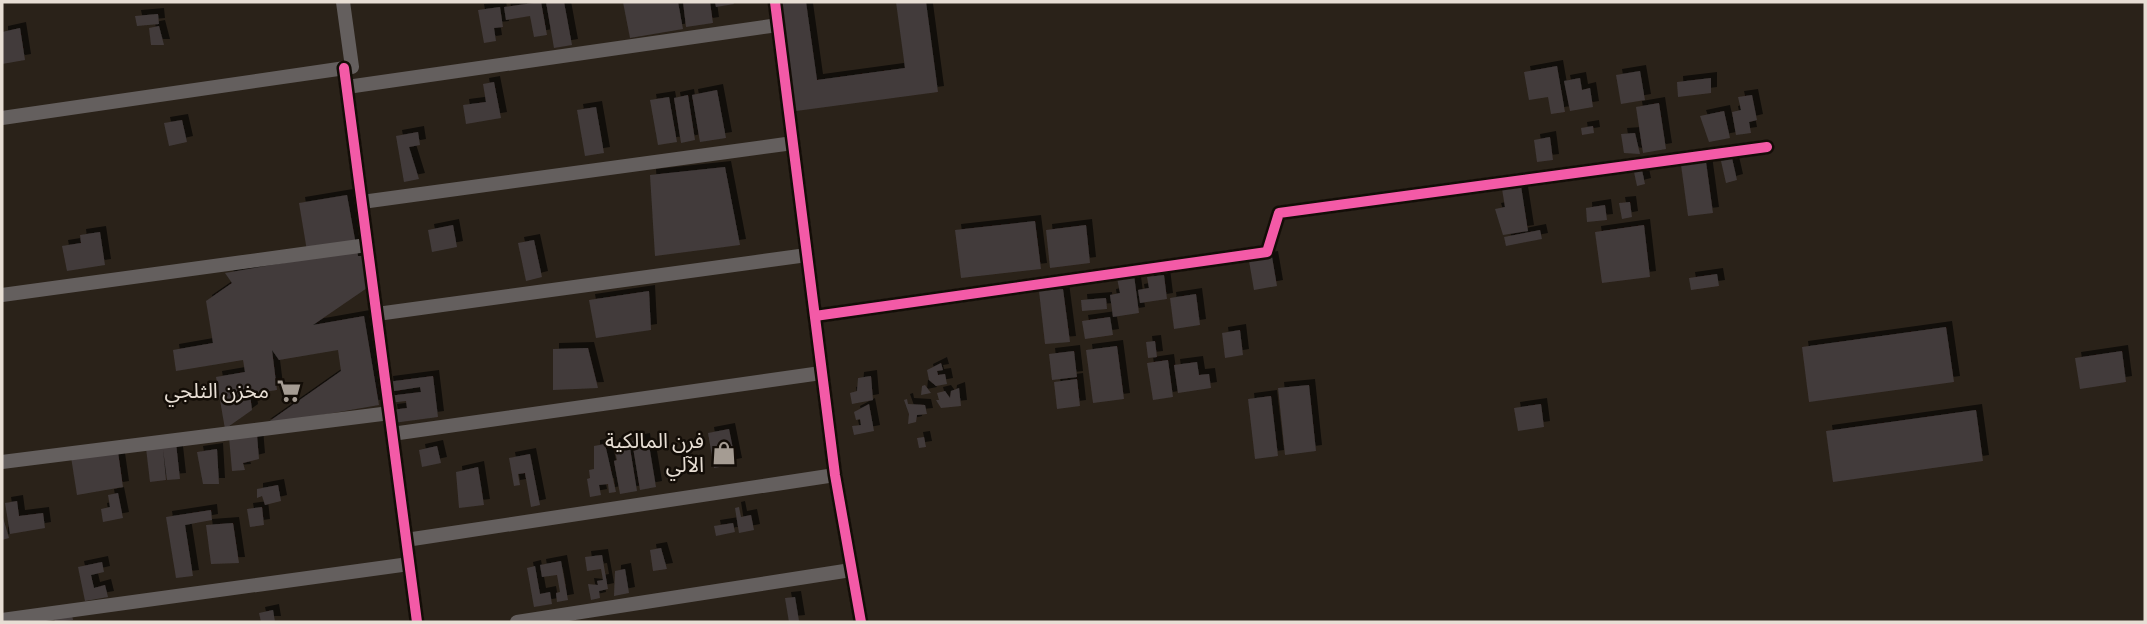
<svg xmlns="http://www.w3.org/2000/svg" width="2147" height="624" viewBox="0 0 2147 624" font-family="Commissioner,'Noto Sans Arabic',sans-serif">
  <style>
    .building { fill: #423b3b; filter: url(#shadow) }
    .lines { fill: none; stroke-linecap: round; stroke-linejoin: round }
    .street { stroke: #645f5e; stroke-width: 14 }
    .cycleway-casing { stroke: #130d07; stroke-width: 15 }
    .cycleway { stroke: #f35aa7; stroke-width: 10 }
    .labels { text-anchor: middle; stroke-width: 5; stroke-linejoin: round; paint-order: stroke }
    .poi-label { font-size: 21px; fill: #e7ded4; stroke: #130d07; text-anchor: end }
  </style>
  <defs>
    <filter id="shadow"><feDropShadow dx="6" dy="-6" stdDeviation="0" flood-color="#0009"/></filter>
  </defs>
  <rect width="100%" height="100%" fill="#2a2219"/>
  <g class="building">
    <path d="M541 2 547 35 534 37 530 16 506 20 504 7Z"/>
    <path d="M546 2H564L572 45 554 48Z"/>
    <path d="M623 2H678L683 29 630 38Z"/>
    <path d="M683 2H710L713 23 686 27Z"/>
    <path d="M715 2H733L734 4 716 7Z"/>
    <path d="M781 2H806L817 80 905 68 896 2H926L938 92 796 111Z"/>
    <path d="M500 7 503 27 494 28 496 41 484 43 478 10Z"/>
    <path d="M158 14 159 24 137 26 135 16Z"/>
    <path d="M159 26 164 45H151L149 28Z"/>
    <path d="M20 28 25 60 2 64V32Z"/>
    <path d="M1557 66 1565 112 1551 114 1548 97 1529 100 1524 72Z"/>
    <path d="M1640 71 1645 100 1621 104 1616 75Z"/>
    <path d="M1580 78 1582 90 1590 88 1593 107 1570 111 1564 81Z"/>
    <path d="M1711 78V93L1678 97 1677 82Z"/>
    <path d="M494 82 501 118 466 124 463 105 486 102 483 84Z"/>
    <path d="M717 90 726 138 700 142 692 95Z"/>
    <path d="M688 95 695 140 681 143 674 98Z"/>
    <path d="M1752 95 1757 120 1749 122 1751 133 1736 135 1732 112 1741 110 1738 97Z"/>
    <path d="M669 97 677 142 658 145 650 100Z"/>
    <path d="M1659 103 1666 149 1643 153 1636 107Z"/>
    <path d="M596 107 604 153 585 156 577 110Z"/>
    <path d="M1724 111 1730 138 1709 142 1700 116Z"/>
    <path d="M182 120 187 142 169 146 164 123Z"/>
    <path d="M1593 126 1594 133 1582 135 1581 128Z"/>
    <path d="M418 132 420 145 409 147 419 179 404 182 396 136Z"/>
    <path d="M1635 133 1640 154 1624 153 1621 134Z"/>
    <path d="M1550 137 1553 160 1537 162 1534 140Z"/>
    <path d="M1732 158 1737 180 1726 183 1721 161Z"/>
    <path d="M1706 162 1713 213 1688 216 1681 165Z"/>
    <path d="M725 167 740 245 655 256 650 175Z"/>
    <path d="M1642 170 1645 184 1637 186 1634 172Z"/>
    <path d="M1521 186 1528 231 1503 235 1495 209 1505 207 1502 189Z"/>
    <path d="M347 195 358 256H362L367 288 313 325 364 316 379 405 264 425 341 371 338 350 279 360 272 350 277 390 250 394 252 410 225 429 216 377 245 372 243 360 176 371 173 350 213 343 206 301 232 283 225 273 337 254 307 251 299 203Z"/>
    <path d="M1630 202 1632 217 1622 219 1619 203Z"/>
    <path d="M1605 205 1607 220 1587 222 1586 208Z"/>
    <path d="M1035 221 1041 269 961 278 955 230Z"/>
    <path d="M453 225 457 247 432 252 428 230Z"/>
    <path d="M1086 225 1090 263 1050 268 1046 230Z"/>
    <path d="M1644 225 1650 277 1602 283 1595 232Z"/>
    <path d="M1540 230 1542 239 1506 246 1504 237Z"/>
    <path d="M100 232 105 265 67 271 62 246 81 243 80 235Z"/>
    <path d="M534 240 542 277 526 281 518 243Z"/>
    <path d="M1272 257 1277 286 1254 290 1249 261Z"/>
    <path d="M1717 274 1719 286 1691 290 1689 278Z"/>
    <path d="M1134 275 1139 313 1113 317 1110 295 1120 293 1117 278Z"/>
    <path d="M1164 275 1167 299 1140 303 1138 290 1149 288 1147 277Z"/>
    <path d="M1063 289 1070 342 1045 344 1039 291Z"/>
    <path d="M649 291 651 330 596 338 589 300Z"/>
    <path d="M1196 294 1200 325 1174 329 1170 298Z"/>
    <path d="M1106 298 1107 309 1082 311 1081 300Z"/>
    <path d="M1110 317 1113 335 1085 339 1082 321Z"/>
    <path d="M1946 327 1954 382 1809 402 1802 347Z"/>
    <path d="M1240 330 1243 355 1225 358 1222 333Z"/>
    <path d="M1155 341 1157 357 1148 358 1146 342Z"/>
    <path d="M1117 346 1124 399 1093 403 1086 350Z"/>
    <path d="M588 348 598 388 553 390V349Z"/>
    <path d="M1074 351 1077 377 1052 380 1049 354Z"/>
    <path d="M2122 351 2126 382 2080 389 2075 358Z"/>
    <path d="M1168 360 1173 397 1153 400 1147 363Z"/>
    <path d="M1197 362 1199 375 1209 374 1211 388 1178 393 1174 365Z"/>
    <path d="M941 363 943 370 937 371 938 375 945 374 947 384 936 386 929 380 927 370Z"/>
    <path d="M433 376 438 417 393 423 391 410 407 408 406 401 389 403 388 396 421 392 420 387 388 392 387 382Z"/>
    <path d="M871 376 873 400 852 404 850 393 857 391 858 378Z"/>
    <path d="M1077 379 1080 406 1057 409 1054 382Z"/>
    <path d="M925 385 931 393 921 395 922 386Z"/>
    <path d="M1309 385 1316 451 1285 455 1278 388Z"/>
    <path d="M959 388 961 406 941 408 936 400H939L937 393 945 391 950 398 951 391Z"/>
    <path d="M1271 396 1278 456 1255 459 1248 399Z"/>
    <path d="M907 399 908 404 925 405 927 414 917 415 916 422 908 424 909 414 904 400Z"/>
    <path d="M869 404 874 431 854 435 852 426 861 425 860 419 856 420 854 412Z"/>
    <path d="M1541 404 1544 427 1518 431 1514 408Z"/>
    <path d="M1976 410 1983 461 1833 482 1826 431Z"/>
    <path d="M729 429 736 464 714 468 708 433Z"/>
    <path d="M257 435 259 459 243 463 245 470 232 471 229 437Z"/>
    <path d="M924 437 926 447 919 448 917 438Z"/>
    <path d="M644 439 645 446 649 445 656 487 640 490 632 441Z"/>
    <path d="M176 443 180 479 167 480 163 449 166 480 150 482 146 448Z"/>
    <path d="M621 443 622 449 630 448 637 491 620 494 614 461 617 460 613 444Z"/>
    <path d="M605 444 616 492 609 493 608 484 599 485 601 495 590 497 587 479 590 478 589 470 594 469V446Z"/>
    <path d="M437 446 441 463 422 467 419 450Z"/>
    <path d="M217 449 219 484H203L197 452Z"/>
    <path d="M118 452 123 487 77 495 71 457Z"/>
    <path d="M530 454 540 505 531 507 525 473 518 474 520 485 514 486 509 458Z"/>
    <path d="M478 467 484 505 459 508 456 472Z"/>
    <path d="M278 485 281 501 265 505 262 496 257 498V489Z"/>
    <path d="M118 493 123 518 103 522 101 509 110 507 108 495Z"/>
    <path d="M17 501 19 516 43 513 45 528 10 534 5 503Z"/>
    <path d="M262 507 264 525 250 527 247 509Z"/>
    <path d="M739 507 741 517 751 515 754 530 739 533 735 508Z"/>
    <path d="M211 510 212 520 185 525 193 576 176 578 166 517Z"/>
    <path d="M2 514 9 538 2 540Z"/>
    <path d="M233 523 239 563 211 564 206 525Z"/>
    <path d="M733 523 735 532 716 536 714 526Z"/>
    <path d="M661 548 667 569 653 571 650 550Z"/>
    <path d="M602 555 608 589 599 591 600 598 591 600 588 584 598 585 597 581 603 580 601 569 587 571 585 557Z"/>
    <path d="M561 561 568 600 557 602 556 593 560 592 557 575 542 577 540 565Z"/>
    <path d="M102 562 104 572 91 575 94 588 105 585 108 597 85 601 78 567Z"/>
    <path d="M535 566 540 594 550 592 552 604 534 607 527 568Z"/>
    <path d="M625 569 629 593 614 596 615 571Z"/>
    <path d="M795 597 799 621 789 622 785 598Z"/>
    <path d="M273 610 275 622H261L259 613Z"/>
    <path d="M72 615 73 620 55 622 54 618Z"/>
  </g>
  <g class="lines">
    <g class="street">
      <path d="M775 2 835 475 861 622"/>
      <path d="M344 68 417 622"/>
      <path d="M347 87 778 25"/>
      <path d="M2 118 352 67 343 2"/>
      <path d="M362 202 793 143"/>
      <path d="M2 295 367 245"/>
      <path d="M377 314 807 255"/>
      <path d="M815 316 1267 252 1279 213 1767 147"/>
      <path d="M392 434 821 373"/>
      <path d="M2 462 390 413"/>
      <path d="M406 540 835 475"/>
      <path d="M2 620 409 564"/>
      <path d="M517 622 851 570"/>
    </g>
    <g class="cycleway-casing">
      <g id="cycleway">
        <path d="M775 2 835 475 861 622"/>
        <path d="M344 68 417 622"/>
        <path d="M815 316 1267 252 1279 213 1767 147"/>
      </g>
    </g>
    <use href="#cycleway" class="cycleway"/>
  </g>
  <defs>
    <g id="supermarket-bare" transform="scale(1.89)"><path d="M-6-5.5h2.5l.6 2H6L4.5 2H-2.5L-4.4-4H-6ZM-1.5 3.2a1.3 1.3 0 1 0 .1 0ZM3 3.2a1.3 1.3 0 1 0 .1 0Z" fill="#a59c93" stroke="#130d07" stroke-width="2.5" paint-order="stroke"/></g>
    <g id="shop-bare" transform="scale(1.89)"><path d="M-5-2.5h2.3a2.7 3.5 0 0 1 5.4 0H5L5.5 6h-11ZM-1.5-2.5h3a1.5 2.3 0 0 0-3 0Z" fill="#a59c93" stroke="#130d07" stroke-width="2.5" paint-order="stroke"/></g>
  </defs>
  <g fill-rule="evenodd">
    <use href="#supermarket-bare" x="289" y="391"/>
    <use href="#shop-bare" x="724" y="453"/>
  </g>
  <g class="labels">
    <g class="poi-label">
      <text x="269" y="398">مخزن الثلجي</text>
      <text x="704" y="448">فرن المالكية<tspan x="704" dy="24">الآلي</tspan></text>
    </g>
  </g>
  <rect width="2147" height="624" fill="none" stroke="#e7ded4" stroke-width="7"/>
</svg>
